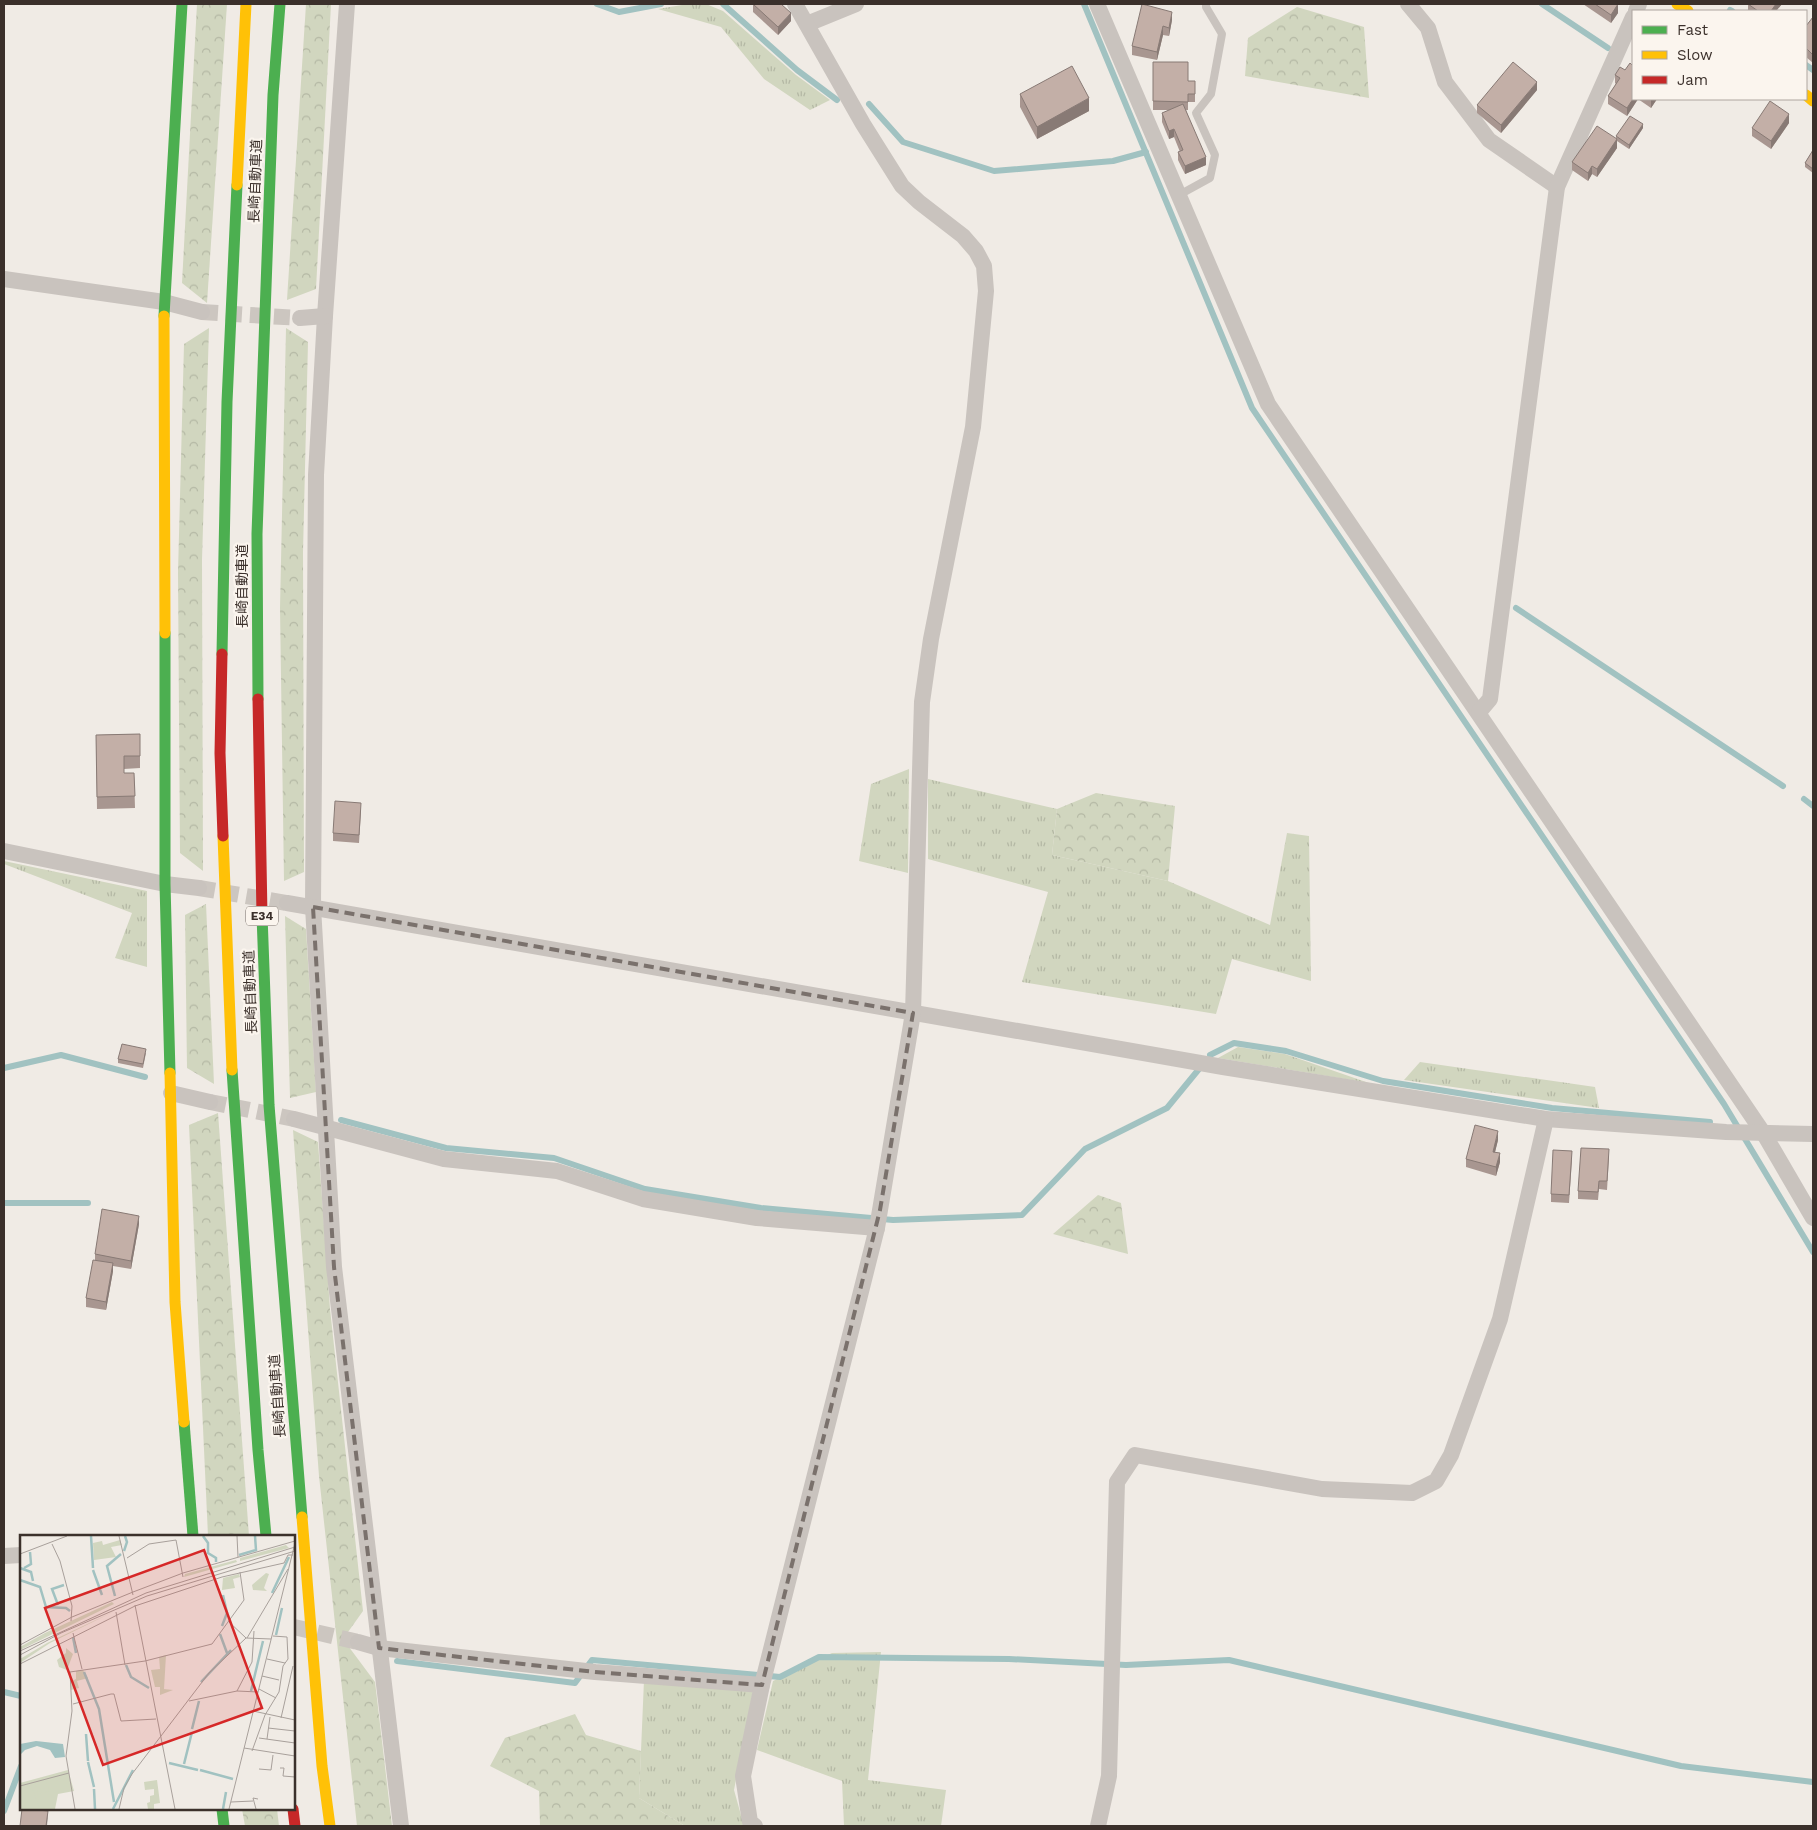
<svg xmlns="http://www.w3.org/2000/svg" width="1817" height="1830" viewBox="0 0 1817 1830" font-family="'Work Sans','Noto Sans JP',sans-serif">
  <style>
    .grass { fill: url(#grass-tufts) }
    .forest { fill: url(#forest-crowns) }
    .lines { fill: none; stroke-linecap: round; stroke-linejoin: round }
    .stream { stroke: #a1c2c1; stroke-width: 6 }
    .street-tunnel { stroke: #ccc6c0; stroke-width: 16; stroke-dasharray: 16 8; stroke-linecap: butt }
    .lane { stroke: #c9c3be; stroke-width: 8 }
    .street { stroke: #c9c3be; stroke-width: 16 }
    .fast { stroke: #4caf50; stroke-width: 11 }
    .slow { stroke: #ffc107; stroke-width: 11 }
    .jam { stroke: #c62828; stroke-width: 11 }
    .wall { fill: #a89690 }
    .shaded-wall { fill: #887a75 }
    .building { fill: #c3afa7; stroke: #887a75 }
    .marked { fill: none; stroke: #7a716c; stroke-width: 4; stroke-dasharray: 10 6; stroke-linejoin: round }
    .labels { text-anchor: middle; stroke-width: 4.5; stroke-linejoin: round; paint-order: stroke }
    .shield { fill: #fbf5ee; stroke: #756b66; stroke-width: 1 }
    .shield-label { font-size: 12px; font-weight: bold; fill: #3b302b }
    .street-label { font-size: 14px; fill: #3b302b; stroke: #fbf5ee }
    .inset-river { fill: none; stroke: #a1c2c1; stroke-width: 2.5 }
    .inset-road { fill: none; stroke: #a8a09b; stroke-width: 1 }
    .view { fill: #d62828; fill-opacity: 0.15; stroke: #d62828; stroke-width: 2.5 }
    .inset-edge { fill: none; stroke: #3b302b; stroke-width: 2.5 }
  </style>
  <defs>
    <pattern id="grass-tufts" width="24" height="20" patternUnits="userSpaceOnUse" patternTransform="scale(1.25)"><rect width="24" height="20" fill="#d1d6bf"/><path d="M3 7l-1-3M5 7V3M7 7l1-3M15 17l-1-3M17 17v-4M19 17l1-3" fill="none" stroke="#b4b8a4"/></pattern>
    <pattern id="forest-crowns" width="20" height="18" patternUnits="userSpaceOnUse" patternTransform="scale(1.25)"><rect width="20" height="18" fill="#d1d6bf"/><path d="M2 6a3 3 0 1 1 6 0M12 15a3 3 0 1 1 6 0" fill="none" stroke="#b4b8a4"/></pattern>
  </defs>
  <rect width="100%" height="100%" fill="#f0ebe5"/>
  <g class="grass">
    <path d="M688 4H706L723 11 796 75 830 100 810 110 764 79 721 27 658 9Z"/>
    <path d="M909 769 908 873 859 861 871 784Z"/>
    <path d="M928 779 1057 809 1052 855 1168 881 1270 925 1287 833 1309 836 1311 981 1232 959 1216 1014 1022 982 1048 892 928 859Z"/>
    <path d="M4 861 147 891V967L115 958 132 913 4 864Z"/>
    <path d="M1238 1047 1285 1054 1369 1083 1218 1058Z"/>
    <path d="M1420 1062 1595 1087 1599 1108 1404 1080Z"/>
    <path d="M881 1652 868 1780 946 1790 941 1826H844L842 1781 757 1750 773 1681 832 1653Z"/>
    <path d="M644 1680 753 1691 734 1790 744 1826H685L639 1798Z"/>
  </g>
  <g class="forest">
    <path d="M197 4H227L207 303 182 283Z"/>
    <path d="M306 4H331L316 289 287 300Z"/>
    <path d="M1297 7 1364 27 1369 98 1245 76 1248 38Z"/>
    <path d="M209 328 202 560 203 871 180 853 178 573 184 344Z"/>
    <path d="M286 328 308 342 303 552 304 872 284 881 280 608Z"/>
    <path d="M1096 793 1175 806 1168 881 1052 855 1057 809Z"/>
    <path d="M206 904 214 1084 187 1068 185 915Z"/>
    <path d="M285 916 306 929 316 1092 290 1098Z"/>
    <path d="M218 1113 249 1536H208L189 1125Z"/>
    <path d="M293 1130 318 1142 330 1309 363 1611 343 1639 375 1682 392 1826H357L319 1476Z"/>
    <path d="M1098 1195 1121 1203 1128 1254 1053 1234Z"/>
    <path d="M575 1714 586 1735 641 1751 639 1798 685 1826H540L539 1791 490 1766 505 1738Z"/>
    <path d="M242 1809H277L279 1826H245Z"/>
  </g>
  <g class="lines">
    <g class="stream">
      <path d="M597 4 619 12 661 4"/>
      <path d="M723 4 797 70 837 100"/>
      <path d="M1084 4 1252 408 1724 1104 1813 1252"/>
      <path d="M1542 4 1608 48"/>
      <path d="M1730 10 1732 11"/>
      <path d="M1806 65 1813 70"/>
      <path d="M869 104 903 142 994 171 1113 161 1146 152"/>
      <path d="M1516 608 1783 786"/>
      <path d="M1804 799 1813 806"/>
      <path d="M1210 1055 1234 1043 1286 1051 1383 1081 1552 1108 1710 1122"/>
      <path d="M4 1068 61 1055 145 1077"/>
      <path d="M341 1120 446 1148 554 1158 645 1189 761 1208 893 1220 1022 1215 1085 1149 1167 1108 1199 1069"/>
      <path d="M4 1203H88"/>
      <path d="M397 1661 575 1683 592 1660 780 1677 819 1657 1009 1659 1126 1665 1229 1660 1681 1766 1813 1782"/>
      <path d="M4 1692 21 1696"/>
      <path d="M4 1811 21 1766"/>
    </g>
    <g class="street-tunnel">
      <path d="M202 312 300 318"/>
      <path d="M199 888 287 903"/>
      <path d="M210 1102 294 1119"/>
      <path d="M294 1627 358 1642"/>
    </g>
    <path class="lane" d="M1179 195 1210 178 1215 155 1196 113 1211 94 1222 34 1206 7V4"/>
    <g class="street">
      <path d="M347 4 325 316 316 475 313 907 334 1267 401 1826"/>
      <path d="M1097 4 1268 404 1764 1134 1813 1218"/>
      <path d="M1408 4 1428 28 1445 82 1489 140 1557 187"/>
      <path d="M1636 11 1639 4"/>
      <path d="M807 24 856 4"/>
      <path d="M4 279 164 302 202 312"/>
      <path d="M300 318 325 316"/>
      <path d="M1479 712 1490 699 1557 187 1633 17"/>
      <path d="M4 851 165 884 199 888"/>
      <path d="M287 903 1223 1067 1546 1119 1726 1132 1813 1134"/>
      <path d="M171 1093 210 1102"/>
      <path d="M294 1119 444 1159 557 1171 643 1199 757 1218 877 1228"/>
      <path d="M4 1556 21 1555"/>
      <path d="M358 1642 379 1648 595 1672 762 1685"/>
      <path d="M755 1826 750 1822 743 1776 762 1685 877 1228 913 1013 922 702 931 639 973 427 986 291 984 266 976 251 963 236 919 202 902 186 863 124 795 4"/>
      <path d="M1098 1826 1109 1776 1117 1482 1135 1455 1322 1489 1412 1493 1436 1481 1451 1455 1500 1319 1546 1119"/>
    </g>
    <g class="fast">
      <path d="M164 316 182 4"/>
      <path d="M165 633V884L170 1073"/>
      <path d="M222 654 227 402 237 185"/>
      <path d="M258 699 257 534 273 95 280 4"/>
      <path d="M262 915 269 1105 302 1517"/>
      <path d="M232 1070 258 1450 266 1536"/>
      <path d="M184 1422 193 1536"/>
      <path d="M222 1809 224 1826"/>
    </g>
    <g class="slow">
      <path d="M1677 4 1688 11"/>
      <path d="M1806 95 1813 101"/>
      <path d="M237 185 246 4"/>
      <path d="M164 316 165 633"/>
      <path d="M223 836 232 1070"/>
      <path d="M170 1073 175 1302 184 1422"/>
      <path d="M302 1517 322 1766 330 1826"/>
    </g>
    <g class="jam">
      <path d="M222 654 220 753 223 836"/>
      <path d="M258 699 262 915"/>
      <path d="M293 1809 295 1826"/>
    </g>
  </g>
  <g class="wall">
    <path d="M753 4 791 21 778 35 753 12Z"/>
    <path d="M1583 4H1617L1618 13 1611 23Z"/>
    <path d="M1748 4H1782L1776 11H1748Z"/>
    <path d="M1813 17V63L1806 57V26Z"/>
    <path d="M1172 20 1169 36 1163 35 1157 60 1132 55V46Z"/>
    <path d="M1153 62 1188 81H1195V102H1188V110H1186L1206 165 1185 174 1178 160V152H1180L1174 137 1169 139 1162 122V113L1170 110H1153Z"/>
    <path d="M1625 70 1633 99H1657L1651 108 1638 99 1627 116 1608 104V96L1616 84 1615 83V75Z"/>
    <path d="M1537 90 1501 133 1477 113V105Z"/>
    <path d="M1020 94 1089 111 1037 139 1020 107Z"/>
    <path d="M1789 123 1771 149 1752 136V128Z"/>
    <path d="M1643 128 1629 149 1617 141V148L1597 177 1592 174 1588 181 1572 170V162L1616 139V136Z"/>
    <path d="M1813 150V173L1805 167V163Z"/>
    <path d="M140 734V768L124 769V773H134L135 808 97 809 96 735Z"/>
    <path d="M361 811 359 843 333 841V833Z"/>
    <path d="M146 1053 143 1068 118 1063V1059Z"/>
    <path d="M1498 1140 1495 1152 1500 1162 1496 1176 1466 1167V1159Z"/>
    <path d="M1609 1157 1607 1190 1599 1189 1598 1200 1578 1199V1191Z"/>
    <path d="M1572 1159 1569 1203 1551 1202V1194Z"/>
    <path d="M139 1224 131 1269 113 1266V1271L106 1310 86 1307V1298L95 1260V1254Z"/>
  </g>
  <g class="shaded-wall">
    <path d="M1618 4V13L1611 23V15Z"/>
    <path d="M1776 4H1782L1776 11H1771Z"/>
    <path d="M1172 12V20L1169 36V28Z"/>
    <path d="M791 13V21L778 35V27Z"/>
    <path d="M1163 26V35L1157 60V52Z"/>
    <path d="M1537 82V90L1501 133V125Z"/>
    <path d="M1089 98V111L1037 139V127Z"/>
    <path d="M1633 99H1638L1627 116V108Z"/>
    <path d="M1651 99H1657L1651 108Z"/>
    <path d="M1789 114V123L1771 149V141Z"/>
    <path d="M1643 124V128L1629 149V145Z"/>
    <path d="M1174 129V137L1169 139V131Z"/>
    <path d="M1617 139V148L1597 177V169Z"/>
    <path d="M1206 157V165L1185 174V166Z"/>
    <path d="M1592 166V174L1588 181V173Z"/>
    <path d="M1498 1131V1140L1493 1160V1152Z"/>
    <path d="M1500 1153V1162L1496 1176V1167Z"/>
    <path d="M139 1216V1224L131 1269V1261Z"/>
    <path d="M113 1263V1271L106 1310V1302Z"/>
    <path d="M48 1811 47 1826H46Z"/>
  </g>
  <g class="building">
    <path d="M753 4H781L791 13 778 27Z"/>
    <path d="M1142 4 1172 12 1169 28 1163 26 1157 52 1132 46Z"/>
    <path d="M1595 4H1618L1611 15Z"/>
    <path d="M1748 4H1776L1771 11H1758Z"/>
    <path d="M1813 17V55L1806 48V26Z"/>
    <path d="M1153 62H1188V81H1195V94H1188V102L1153 101Z"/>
    <path d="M1513 62 1537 82 1501 125 1477 105Z"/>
    <path d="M1630 63 1633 66V99L1627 108 1608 96 1620 78 1615 75 1620 67 1625 70Z"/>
    <path d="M1072 66 1089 98 1037 127 1020 94Z"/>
    <path d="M1770 101 1789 114 1771 141 1752 128Z"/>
    <path d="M1183 104 1206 157 1185 166 1178 152 1183 150 1174 129 1169 131 1162 113Z"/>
    <path d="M1630 116 1643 124 1629 145 1616 136Z"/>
    <path d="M1597 126 1617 139 1597 169 1592 166 1588 173 1572 162Z"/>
    <path d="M1813 150V169L1805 163Z"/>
    <path d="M140 734V756H124V773H134L135 796 97 797 96 735Z"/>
    <path d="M335 801 361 803 359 835 333 833Z"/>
    <path d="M122 1044 146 1049 143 1064 118 1059Z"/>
    <path d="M1475 1125 1498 1131 1493 1152 1500 1153 1496 1167 1466 1159Z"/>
    <path d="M1581 1148 1609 1149 1607 1181H1599L1598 1192 1578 1191Z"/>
    <path d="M1553 1150 1572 1151 1569 1195 1551 1194Z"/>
    <path d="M102 1209 139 1216 131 1261 95 1254Z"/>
    <path d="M93 1260 113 1263 106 1302 86 1298Z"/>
    <path d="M22 1809H29L48 1811 46 1826H20Z"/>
  </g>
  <path class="marked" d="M313 907 913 1013 880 1210 762 1685 595 1672 379 1648 334 1267Z"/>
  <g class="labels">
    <rect class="shield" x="246" y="906.5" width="32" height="19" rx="4"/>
    <g class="shield-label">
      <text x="262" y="920">E34</text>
    </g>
    <g class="street-label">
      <text transform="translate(255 181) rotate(-88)" y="5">長崎自動車道</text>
      <text transform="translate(242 586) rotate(-90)" y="5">長崎自動車道</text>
      <text transform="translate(250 992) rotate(-92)" y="5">長崎自動車道</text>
      <text transform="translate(277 1396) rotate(-94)" y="5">長崎自動車道</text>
    </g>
  </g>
  <g transform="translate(20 1535)">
    <rect width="275" height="275" fill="#f0ebe5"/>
    <path d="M100 5 102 10 91 12 96 22 74 25 73 8 82 6 83 10ZM246 38 249 39 244 53 247 56 233 55 232 50ZM219 39 220 42 213 44 215 53 202 55 203 43ZM146 120 144 154 153 155 140 160V152H135L131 135 140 134 139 122ZM63 135 68 143 57 146 59 153 51 155 50 147 56 144V136ZM137 245 140 268 134 269V274H128L127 268 130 267V261L134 260V254L125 255 124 247Z" fill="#d1d6bf"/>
    <path d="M266 10 269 13 220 26V23ZM216 25 217 27 164 42 165 39ZM92 67 94 69 0 115V112L25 98ZM95 76 30 108 0 128V124L27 108ZM46 113 53 119 47 135 39 132 37 125 46 118ZM48 235 54 256 38 259 35 274H0V248Z" fill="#d1d6bf"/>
    <path d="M26 245 29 256 18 259 15 248ZM11 250 20 274H0V253Z" fill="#d1d6bf"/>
    <path d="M16 206 43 209 45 222 35 223 30 215 17 211 5 215 0 220V209Z" fill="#a1c2c1"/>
    <path class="inset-river" d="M71 1 73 33M183 1 188 8V18L196 23V27M104 16 107 7 105 1M219 20 236 15 235 1M0 33 11 37 13 46M4 33 11 29 10 17M73 35 82 60M0 45 20 52 26 72 46 73 50 76M252 58 269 22M95 61 87 31 101 19M38 70 32 54 44 50M202 91 207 78 203 60M200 99 207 118M256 100 262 73M53 102 56 118M106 130 111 142 129 153M64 137 79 174 94 267M181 147 211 115M231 156 243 106M172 194 179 166M66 199 68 226M68 227 74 252M149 228 178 235M164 229 172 197M180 235 213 244M74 254 75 274M93 274 113 235M203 274 206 257"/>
    <path class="inset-road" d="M99 1 113 60M217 1 218 22M32 9 40 26 52 71 51 86M0 19 47 1M107 23 129 9 156 5 163 42M115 70 155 274M96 77 105 130M208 86 226 103 251 104M53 98 62 134M227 103 268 34M0 110 52 82 113 57 163 38 275 6M0 116 126 58 275 12M0 120 41 98 127 61 275 16M247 124 265 128M0 129 115 71 202 42 264 28 268 20H273M242 141 259 145M239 154 256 163M217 156 232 127 234 96M169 166 217 156 238 157M53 169 91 159H94L101 186 136 184M233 176 275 185M261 183 273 131M248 193 275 196M239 203 275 208M247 204 250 182M275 209V247M224 213 275 221M232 216 245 180 259 157 263 131 268 124 267 102 253 101M260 233H264L263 241 275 242M239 234 251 235 253 220M0 251 49 238M211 267 233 266M55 274 46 221 52 176 50 137 125 126 192 109 224 65 220 37M99 274 104 253 112 239 189 138 226 103M209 274 275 8M236 274 233 263 238 264"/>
    <path class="view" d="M184 15 242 173 83 230 25 73Z"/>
    <rect width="275" height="275" class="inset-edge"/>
  </g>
  <rect width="1817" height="1830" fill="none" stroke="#3b302b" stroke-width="10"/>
  <rect x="1632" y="10" width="175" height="90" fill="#fbf5ee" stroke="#aea6a0"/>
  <rect x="1642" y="26" width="25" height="8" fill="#4caf50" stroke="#aea6a0"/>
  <text x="1677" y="35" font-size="15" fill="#3b302b">Fast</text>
  <rect x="1642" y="51" width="25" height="8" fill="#ffc107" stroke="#aea6a0"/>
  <text x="1677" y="60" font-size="15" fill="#3b302b">Slow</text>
  <rect x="1642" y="76" width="25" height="8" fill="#c62828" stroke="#aea6a0"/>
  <text x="1677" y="85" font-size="15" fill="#3b302b">Jam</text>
</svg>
